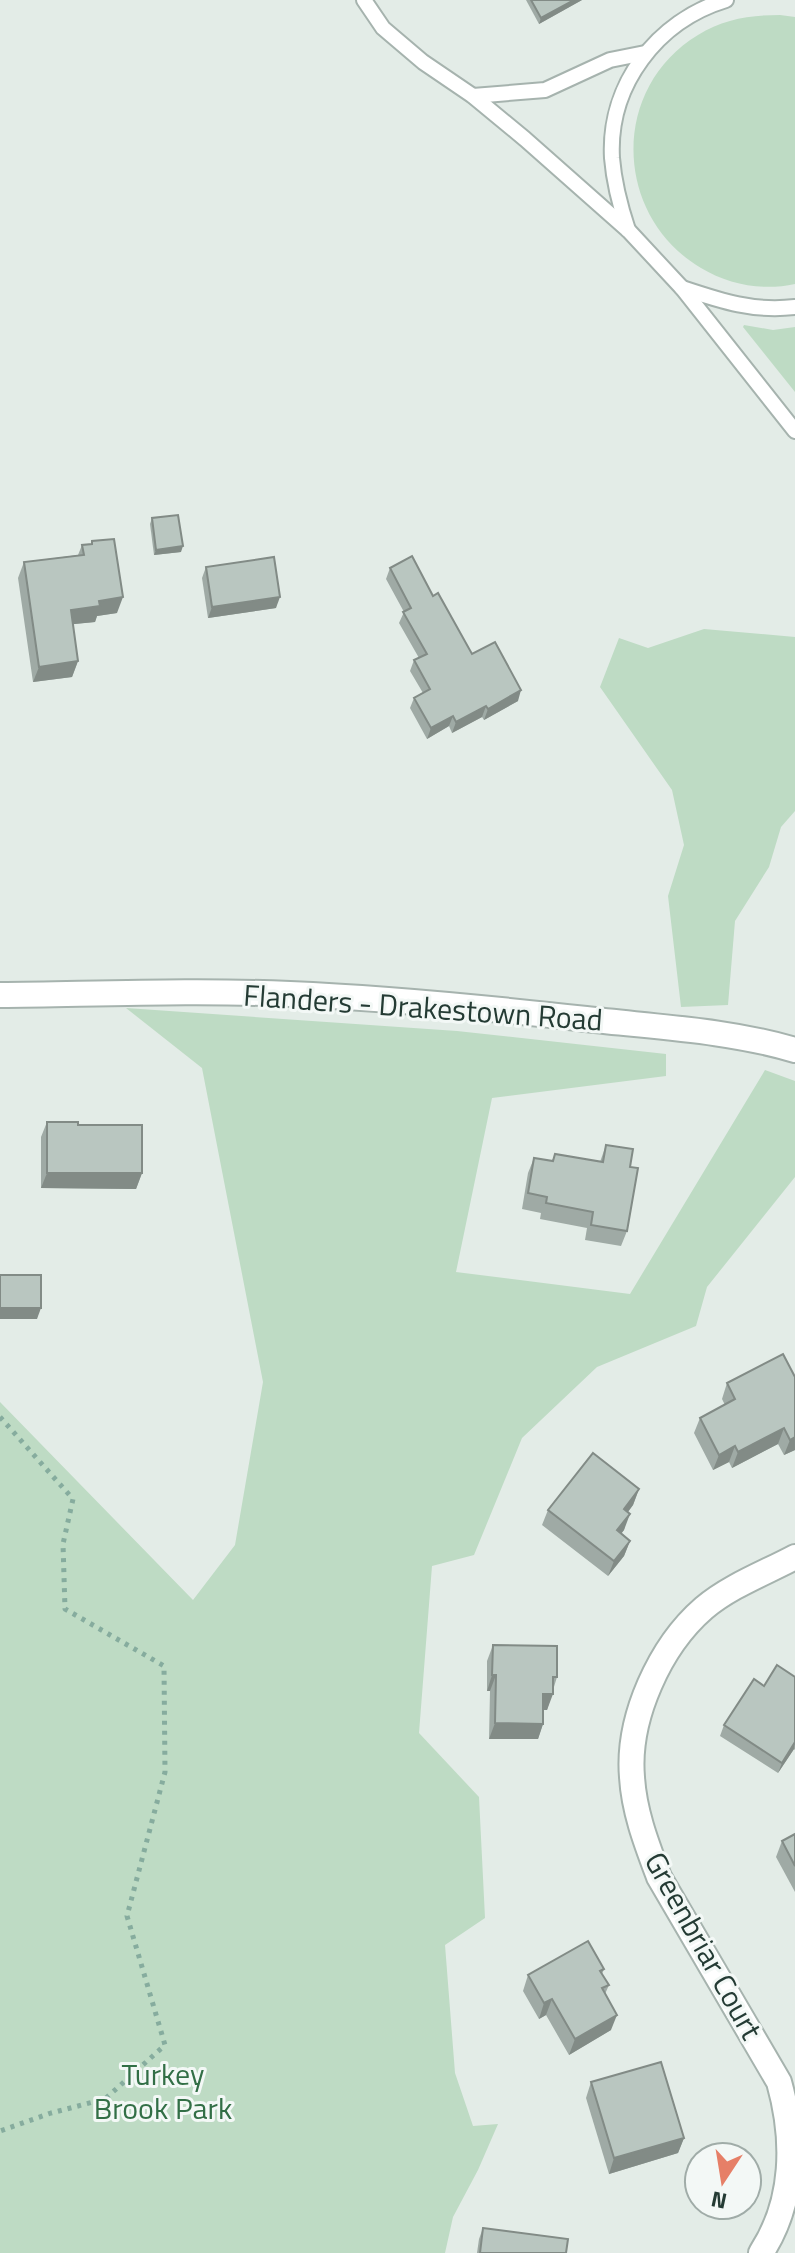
<svg xmlns="http://www.w3.org/2000/svg" width="795" height="2253" viewBox="0 0 795 2253" font-family="'Titillium Web',sans-serif">
  <style>
    .green { fill: #bedbc4 }
    .lines { fill: none; stroke-linecap: round; stroke-linejoin: round }
    .service-casing { stroke: #a6b3ae; stroke-width: 18 }
    .minor-casing { stroke: #a6b3ae; stroke-width: 28 }
    .tertiary-casing { stroke: #a6b3ae; stroke-width: 28 }
    .path { stroke: #86ac9e; stroke-width: 5; stroke-dasharray: 4 6; stroke-linecap: butt }
    .service { stroke: #fff; stroke-width: 14 }
    .minor { stroke: #fff; stroke-width: 24 }
    .tertiary { stroke: #fff; stroke-width: 24 }
    .wall { fill: #9faaa5 }
    .shaded-wall { fill: #828b86 }
    .building { fill: #b9c6c0; stroke: #828b86; stroke-width: 2 }
    .labels { text-anchor: middle; stroke-width: 6; stroke-linejoin: round; paint-order: stroke }
    .street-label { font-size: 30px; fill: #243b34; stroke: #f3f8f6 }
    .park-label { font-size: 30px; fill: #326f46; stroke: #f3f8f6 }
  </style>
  <rect width="100%" height="100%" fill="#e3ece7"/>
  <g class="green">
    <path d="M780 15 795 17V284C763 291 729 285 701 268 613 216 610 88 698 35 723 19 751 15 780 15Z"/>
    <path d="M744 325 773 330 795 327V392L743 327Z"/>
    <path d="M704 629 795 637V811L781 827 769 867 735 921 728 1005 681 1007 668 896 684 845 672 790 600 687 619 638 648 648Z"/>
    <path d="M126 1008 457 1031 666 1054V1076L492 1098 456 1272 630 1294 765 1070 795 1081V1177L707 1287 696 1326 597 1367 522 1438 474 1555 432 1566 419 1733 479 1797 485 1918 445 1945 455 2073 473 2126 498 2124 478 2170 453 2217 445 2253H0V1402L193 1600 235 1545 263 1382 202 1068Z"/>
  </g>
  <g class="lines">
    <g class="service-casing">
      <g id="service">
        <path d="M364 0 383 28 423 62 473 96 525 139 629 231 682 288 795 431"/>
        <path d="M473 96 545 90 610 60 645 53"/>
        <path d="M628 230C620 206 614 183 612 158 608 85 657 21 726 0"/>
        <path d="M682 288C721 301 753 312 795 307"/>
      </g>
    </g>
    <g class="minor-casing">
      <path id="minor" d="M761 2253C795 2201 795 2139 779 2082L659 1877C647 1845 634 1812 632 1777 627 1718 660 1646 704 1608 730 1586 765 1573 795 1557"/>
    </g>
    <g class="tertiary-casing">
      <path id="tertiary" d="M0 995C97 994 194 990 290 994 389 998 487 1008 586 1019 655 1027 728 1030 795 1050"/>
    </g>
    <path class="path" d="M0 1417 73 1499 63 1544 65 1609 164 1666 165 1772 127 1916 165 2045 105 2099 51 2113 0 2131"/>
    <use href="#service" class="service"/>
    <use href="#minor" class="minor"/>
    <use href="#tertiary" class="tertiary"/>
  </g>
  <g class="wall">
    <path d="M526 0H582L539 24Z"/>
    <path d="M152 518 181 552 154 555 150 524Z"/>
    <path d="M92 541 117 613 97 616 95 622 73 624 78 661 72 677 33 682 18 578 24 562 78 555 82 545 91 544Z"/>
    <path d="M206 567 276 608 208 618 202 578Z"/>
    <path d="M390 568 433 596 472 654 518 701 484 720 482 717 452 733 449 726 427 739 410 708 414 698 423 693 410 671 414 660 419 658 399 623 404 612 386 579Z"/>
    <path d="M47 1122 78 1125 142 1173 136 1189 41 1188V1137Z"/>
    <path d="M606 1145 630 1167 627 1231 621 1246 585 1240 587 1228 540 1219 541 1213 522 1209 528 1173 534 1158 552 1161 555 1154 600 1162Z"/>
    <path d="M795 1377V1450L784 1455 778 1444 732 1468 729 1462 713 1470 694 1433 700 1418 725 1405 722 1399 727 1383Z"/>
    <path d="M639 1489 633 1505 628 1512 624 1530 621 1534 630 1541 624 1556 608 1576 542 1525 548 1510Z"/>
    <path d="M493 1645 557 1677 547 1710H543V1724L538 1739H489L490 1691H487V1661Z"/>
    <path d="M795 1677V1750L794 1749 778 1773 720 1736 724 1725 764 1686Z"/>
    <path d="M795 1834V1892L776 1857 782 1841Z"/>
    <path d="M604 1969 602 1974 609 1985 605 1994 611 2030 569 2055 546 2015 539 2019 523 1991 528 1975Z"/>
    <path d="M591 2082 684 2138 678 2153 609 2174 586 2098Z"/>
    <path d="M483 2228 566 2253H477L479 2239Z"/>
  </g>
  <g class="shaded-wall">
    <path d="M574 0H582L539 24 541 18Z"/>
    <path d="M183 546 181 552 154 555 156 550Z"/>
    <path d="M123 597 117 613 97 616 95 622 65 625 71 610 99 601Z"/>
    <path d="M280 597 276 608 208 618 212 607Z"/>
    <path d="M78 661 72 677 33 682 39 667Z"/>
    <path d="M521 690 518 701 484 720 488 709Z"/>
    <path d="M486 706 482 717 452 733 456 722Z"/>
    <path d="M453 716 449 726 427 739 431 728Z"/>
    <path d="M47 1173H142L136 1189 41 1188Z"/>
    <path d="M0 1308H41L37 1319H0Z"/>
    <path d="M784 1428 778 1444 732 1468 738 1452Z"/>
    <path d="M795 1437V1450L784 1455 790 1440Z"/>
    <path d="M735 1446 729 1462 713 1470 719 1455Z"/>
    <path d="M639 1489 633 1505 618 1525 624 1509Z"/>
    <path d="M630 1514 624 1530 611 1546 617 1530Z"/>
    <path d="M630 1541 624 1556 608 1576 614 1561Z"/>
    <path d="M492 1675H496L490 1691H487Z"/>
    <path d="M543 1694H553L547 1710H538Z"/>
    <path d="M495 1723 543 1724 538 1739H489Z"/>
    <path d="M795 1742 794 1749 778 1773 782 1763Z"/>
    <path d="M552 1999 546 2015 539 2019 544 2003Z"/>
    <path d="M617 2015 611 2030 569 2055 575 2039Z"/>
    <path d="M684 2138 678 2153 609 2174 614 2158Z"/>
  </g>
  <g class="building">
    <path d="M531 0H574L541 18Z"/>
    <path d="M178 515 183 546 156 550 152 518Z"/>
    <path d="M114 539 123 597 99 601 100 606 71 610 78 661 39 667 24 562 84 555 82 545 92 544V541Z"/>
    <path d="M412 556 433 596 438 593 472 654 495 642 521 690 488 709 486 706 456 722 453 716 431 728 414 698 430 689 414 660 427 654 403 612 411 608 390 568Z"/>
    <path d="M274 557 280 597 212 607 206 567Z"/>
    <path d="M47 1122H78V1125H142V1173H47Z"/>
    <path d="M606 1145 633 1149 630 1167 638 1168 627 1231 591 1225 593 1212 546 1203 547 1197 528 1193 534 1158 553 1161 555 1154 603 1162Z"/>
    <rect x="0" y="1275" width="41" height="33"/>
    <path d="M783 1354 795 1377V1437L790 1440 784 1428 738 1452 735 1446 719 1455 700 1418 735 1399 727 1383Z"/>
    <path d="M593 1453 639 1489 624 1509 630 1514 617 1530 630 1541 614 1561 548 1510Z"/>
    <path d="M493 1645 557 1646V1677H553V1694H543V1724L495 1723 496 1675H492Z"/>
    <path d="M777 1665 795 1677V1742L782 1763 724 1725 754 1679 764 1686Z"/>
    <path d="M795 1834V1866L782 1841Z"/>
    <path d="M588 1941 604 1969 600 1971 609 1985 602 1988 617 2015 575 2039 552 1999 544 2003 528 1975Z"/>
    <path d="M661 2062 684 2138 614 2158 591 2082Z"/>
    <path d="M483 2228 568 2239 566 2253H480Z"/>
  </g>
  <g class="labels">
    <g class="street-label">
      <text transform="translate(423 1008) rotate(4)" y="10">Flanders - Drakestown Road</text>
      <text transform="translate(703 1946) rotate(61)" y="10">Greenbriar Court</text>
    </g>
    <g class="park-label">
      <text x="163" y="2085">Turkey<tspan x="163" dy="34">Brook Park</tspan></text>
    </g>
  </g>
  <g transform="translate(723 2181) rotate(192)"><circle r="38" fill="#f3f8f6" stroke="#a0aca8" stroke-width="2"/>
  <path d="M0-6L14 30L0 20L-14 30Z" fill="#e67f67"/>
  <text y="-12" font-size="22" font-weight="bold" text-anchor="middle" fill="#243b34">N</text>
  </g>
</svg>
